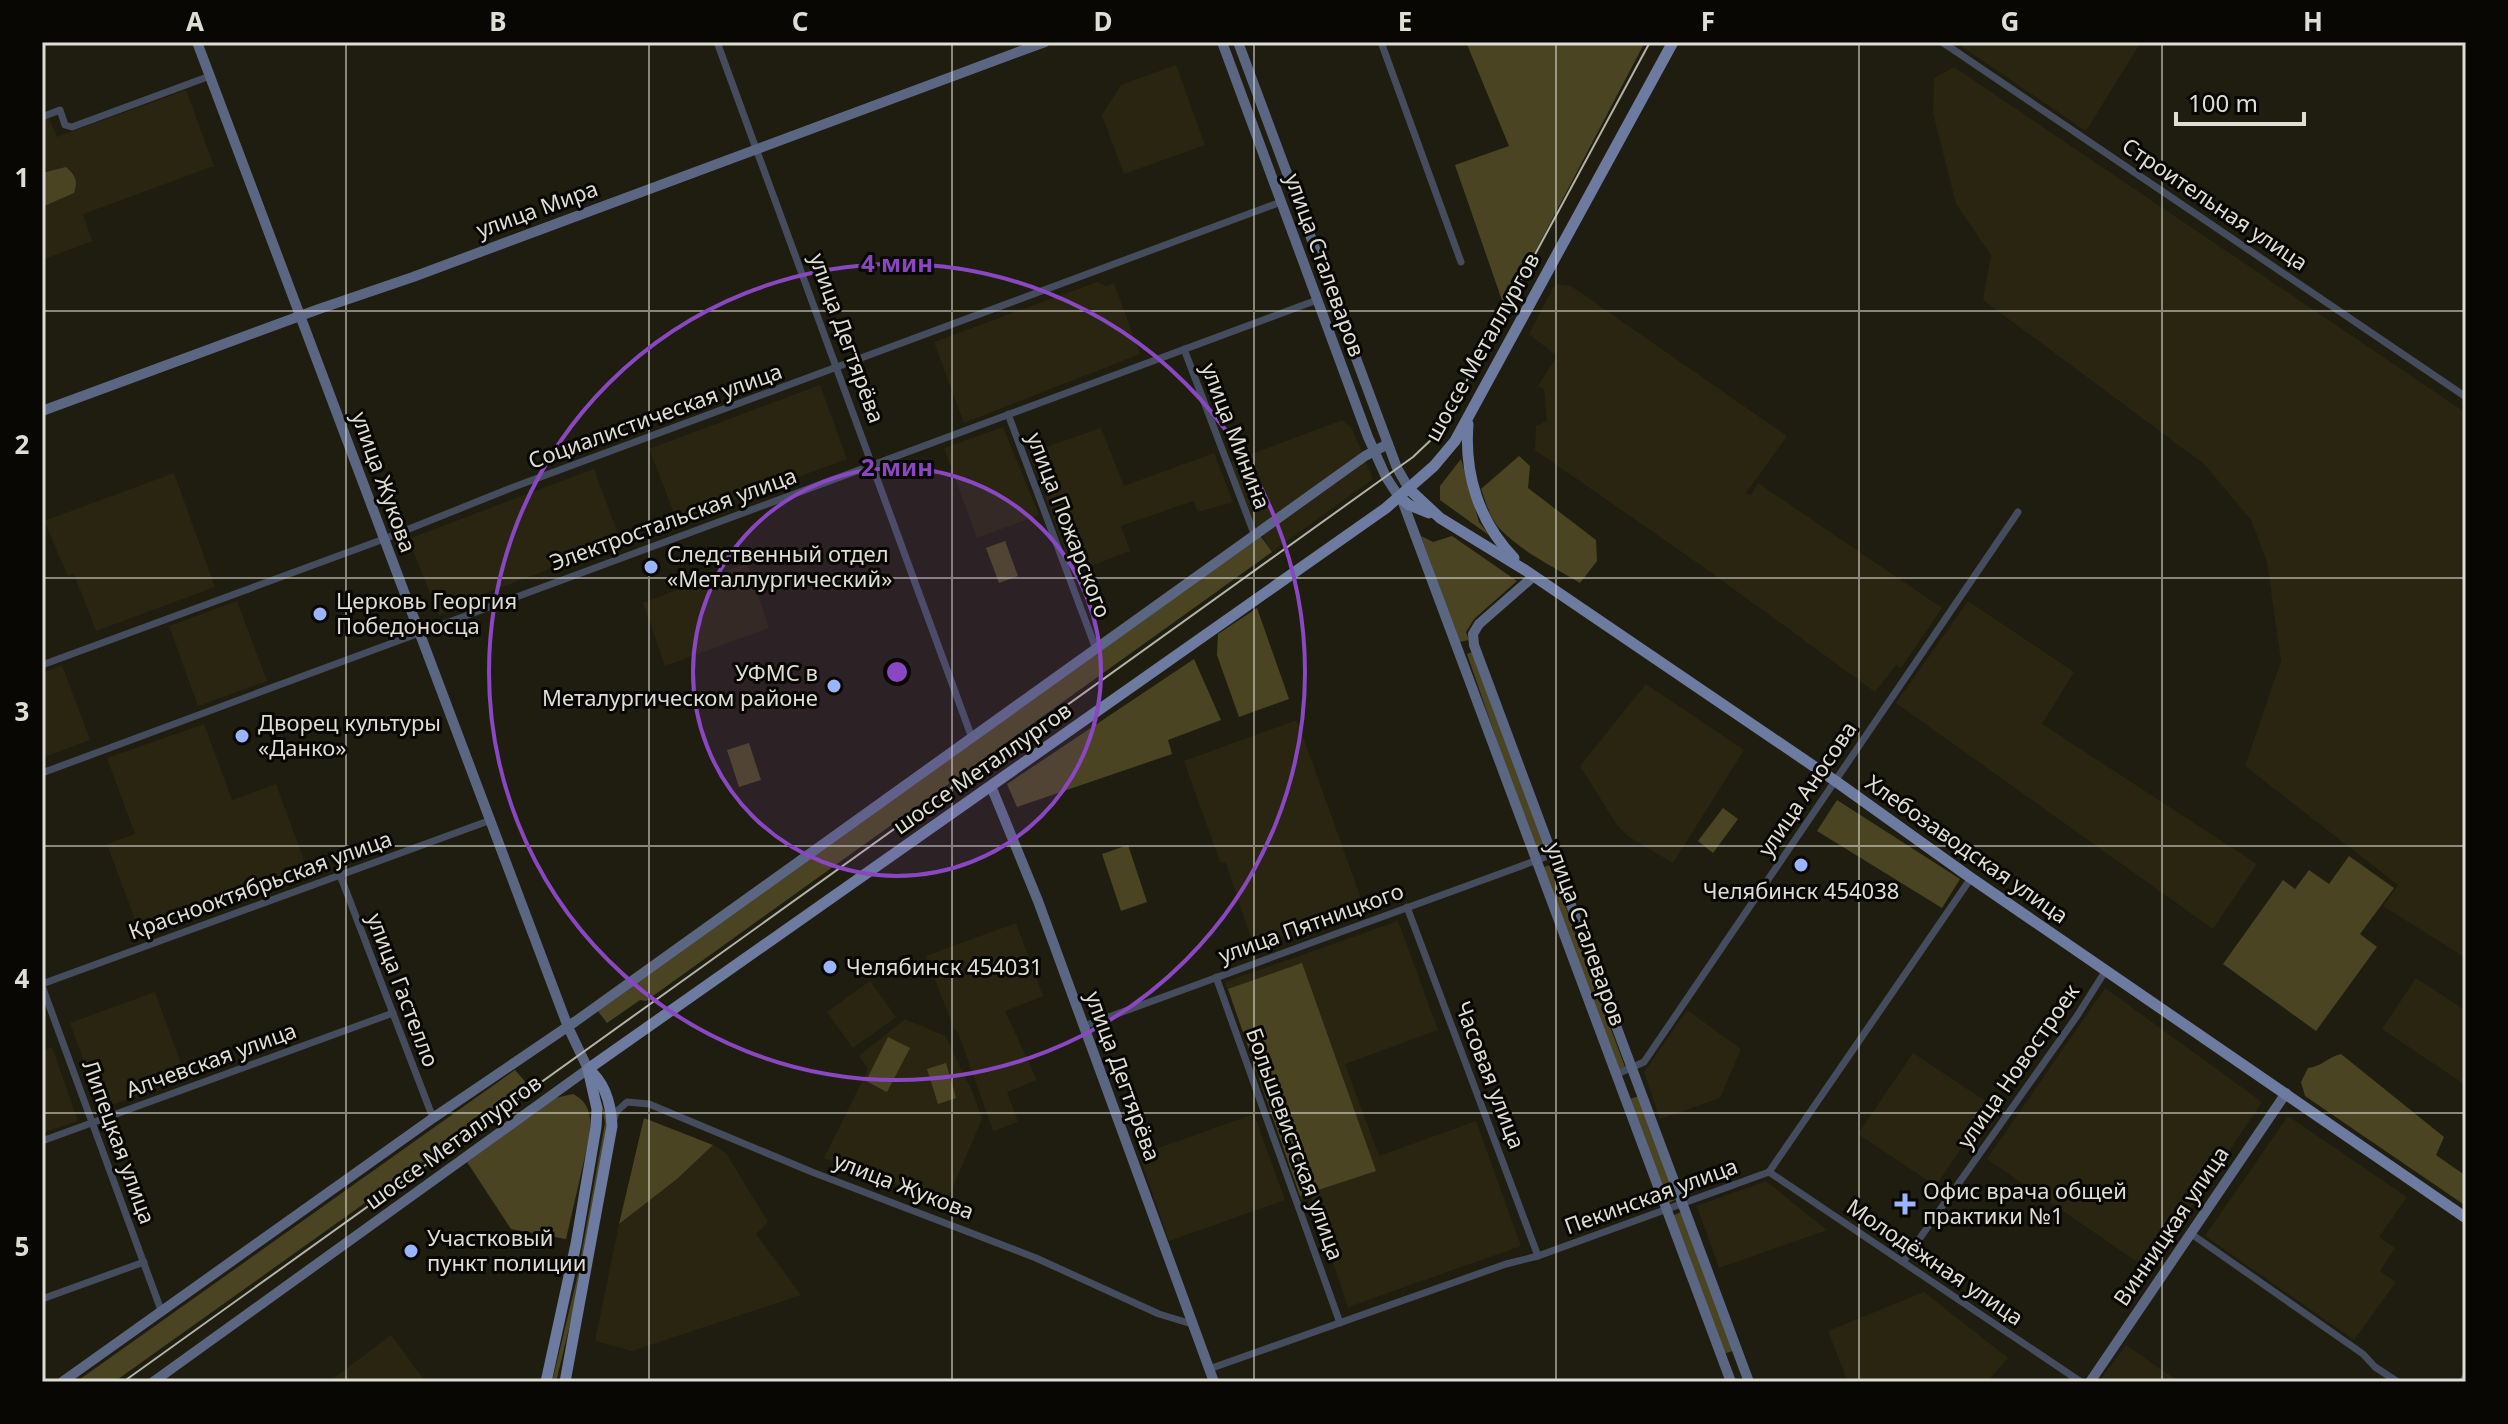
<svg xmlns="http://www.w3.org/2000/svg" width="2508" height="1424" viewBox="0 0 2508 1424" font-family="'Noto Sans',sans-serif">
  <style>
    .built { fill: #2a2511 }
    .green { fill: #4b4422 }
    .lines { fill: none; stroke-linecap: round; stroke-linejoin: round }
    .street { stroke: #454c5e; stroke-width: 7 }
    .secondary { stroke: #5b6683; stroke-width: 10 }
    .primary { stroke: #6c7b9f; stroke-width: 11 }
    .tram { stroke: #b3b2a8; stroke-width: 2 }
    .grid { fill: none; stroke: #dfded5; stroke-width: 2; stroke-opacity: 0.55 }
    .ring { fill: none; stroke: #8a47c2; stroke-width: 4 }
    .poi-dot { fill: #99b5fd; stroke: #080703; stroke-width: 3 }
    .labels { text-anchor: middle; stroke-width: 6; stroke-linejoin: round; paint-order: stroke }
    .street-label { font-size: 22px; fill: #dfded5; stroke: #080703 }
    .poi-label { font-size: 22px; fill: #dfded5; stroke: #080703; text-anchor: start }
    .centre { fill: #8a47c2; stroke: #080703; stroke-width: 4 }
    .ring-label { font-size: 24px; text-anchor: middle; font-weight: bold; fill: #8a47c2; stroke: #080703; stroke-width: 6; stroke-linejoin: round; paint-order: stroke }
    .neatline { fill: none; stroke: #dfded5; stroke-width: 3 }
    .grid-label { font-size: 26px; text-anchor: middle; font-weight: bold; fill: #dfded5 }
  </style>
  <rect width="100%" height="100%" fill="#1f1d0f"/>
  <g class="built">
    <path d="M1955 42H2141L2086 131Z"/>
    <path d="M1176 65 1205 145 1124 174 1102 115 1121 85Z"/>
    <path d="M1954 67 2466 413V958L2383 906 2398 885 2245 766 2281 661 2267 562 2251 520 2204 464 1983 300 1991 255 1956 204 1933 113 1934 78Z"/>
    <path d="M186 90 214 166 83 214 92 241 42 260V121L49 118 57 137Z"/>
    <path d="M1097 282 1106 286 1114 283 1140 354 964 423 934 342Z"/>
    <path d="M1555 284 1571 286 1787 436 1746 493 1751 495 1758 483 1942 608 1901 668 1896 665 1875 692 1702 566 1535 450 1536 426 1547 421 1544 389 1538 386 1557 356 1529 334Z"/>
    <path d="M820 385 847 459 677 521 649 449Z"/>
    <path d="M1342 420 1352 429 1373 479 1272 552 1249 515 1230 462Z"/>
    <path d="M1003 427 1039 515 977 538 944 448Z"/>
    <path d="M1101 428 1124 486 1214 453 1233 502 1198 512 1193 501 1121 526 1130 551 1073 573 1029 453Z"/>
    <path d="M594 469 621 542 486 593 439 615 408 539Z"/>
    <path d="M174 473 215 587 96 631 74 574 68 576 44 521Z"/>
    <path d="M747 563 769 628 665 666 643 603Z"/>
    <path d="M237 601 267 681 198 706 169 626Z"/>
    <path d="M1968 601 2074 672 2042 724 2257 864 2213 929 1896 703Z"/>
    <path d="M62 665 90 740 42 758V673Z"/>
    <path d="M1646 684 1744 750 1673 863 1629 837 1617 825 1580 766Z"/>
    <path d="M1297 720 1364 907 1254 947 1226 863 1220 862 1184 761Z"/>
    <path d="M204 724 232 800 276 784 308 871 139 931 107 844 135 834 107 758Z"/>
    <path d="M1398 921 1438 1030 1345 1064 1379 1156 1476 1121 1521 1246 1348 1307 1311 1197 1301 1200 1225 982Z"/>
    <path d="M1016 923 1043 996 1005 1011 1037 1080 1007 1092 1018 1122 993 1131 958 1032 954 1029 926 956Z"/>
    <path d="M2416 978 2466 1011 2464 1084 2382 1029Z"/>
    <path d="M870 981 896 1017 853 1048 827 1012Z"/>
    <path d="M2105 988 2262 1102 2149 1270 1987 1159Z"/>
    <path d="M155 992 186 1078 101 1109 70 1023Z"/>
    <path d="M1687 1010 1741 1049 1720 1098 1660 1119 1644 1072Z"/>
    <path d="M905 1019 945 1036 973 1093 982 1119 946 1203 824 1158 868 1069 859 1056Z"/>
    <path d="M52 1047 78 1121 42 1133V1051Z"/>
    <path d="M1913 1053 1990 1104 1936 1186 1858 1134Z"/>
    <path d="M1254 1114 1285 1200 1169 1241 1139 1155Z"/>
    <path d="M2288 1116 2407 1197 2379 1237 2395 1248 2380 1271 2396 1282 2354 1340 2205 1236Z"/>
    <path d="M713 1145 726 1153 768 1222 756 1234 801 1295 632 1351 595 1341 619 1224 677 1179Z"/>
    <path d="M1766 1181 1827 1230 1719 1268 1697 1206Z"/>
    <path d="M1924 1292 2008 1358 1987 1382H1848L1828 1331Z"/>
    <path d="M391 1335 425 1381 329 1382Z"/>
    <path d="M2126 1345 2178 1381 2177 1382H2103L2100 1380Z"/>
  </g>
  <g class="green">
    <path d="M1466 42H1645L1505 309 1455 165 1509 146Z"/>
    <path d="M66 167C76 175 78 182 74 193L42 207V173Z"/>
    <path d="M1519 456 1530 466 1528 488 1596 540 1597 561 1580 583C1554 567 1522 552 1500 529 1490 519 1486 502 1481 489Z"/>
    <path d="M1461 459 1479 522 1490 536 1440 500V486Z"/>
    <path d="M1259 534 1272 552 646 1001 640 1000 607 1023 597 1010Z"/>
    <path d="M1421 536 1433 542 1452 536 1517 581 1474 619 1466 632 1469 640 1459 642Z"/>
    <path d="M1005 541 1018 576 999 583 986 548Z"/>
    <path d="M1257 608 1289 699 1239 717 1217 655 1218 634Z"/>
    <path d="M1472 652 1546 850 1539 855 1536 854 1467 654Z"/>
    <path d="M1194 659 1221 720 1168 740 1172 754 1017 807 1007 784Z"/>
    <path d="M749 743 761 780 739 787 727 750Z"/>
    <path d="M1837 800 1960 879 1942 908 1817 831Z"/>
    <path d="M1723 808 1738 819 1713 853 1698 841Z"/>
    <path d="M1128 845 1147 902 1121 911 1102 854Z"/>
    <path d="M2349 856 2394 888 2360 934 2377 947 2316 1031 2223 964 2283 880 2295 889 2309 870 2329 884Z"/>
    <path d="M1550 865 1625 1067 1617 1071 1544 867Z"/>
    <path d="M1302 963 1376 1171 1300 1196 1228 989Z"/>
    <path d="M888 1037 910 1048 887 1092 866 1081Z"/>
    <path d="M2341 1054 2444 1137 2436 1155 2466 1176V1206L2305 1096 2301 1082 2308 1068C2321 1067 2328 1057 2341 1054Z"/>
    <path d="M946 1063 956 1098 938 1104 927 1069Z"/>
    <path d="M515 1070 529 1086 114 1382H76Z"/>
    <path d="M573 1094C589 1102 590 1114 591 1130L566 1239 511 1229 467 1162 555 1098Z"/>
    <path d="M1639 1096 1675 1195V1200L1669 1203 1630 1099Z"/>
    <path d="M600 1098 609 1125 581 1279 556 1382H552L577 1278 605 1123Z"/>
    <path d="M644 1118 713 1145 677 1179 619 1224Z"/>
    <path d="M1681 1212 1733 1351 1723 1354 1672 1216Z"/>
  </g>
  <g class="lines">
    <g class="street">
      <path d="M717 42 972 738"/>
      <path d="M1381 42 1461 262"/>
      <path d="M1942 42 2466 397"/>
      <path d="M42 117 60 110 65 125 72 127 210 76"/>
      <path d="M1184 349 1255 536"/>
      <path d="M1008 414 1096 649"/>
      <path d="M42 665 384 539 511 488 1281 202"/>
      <path d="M42 773 1317 300"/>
      <path d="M340 875 433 1118"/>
      <path d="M1407 907 1538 1256"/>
      <path d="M1216 977 1340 1323"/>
      <path d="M42 984 491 820"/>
      <path d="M42 986 161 1310"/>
      <path d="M1084 1026 1551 855"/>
      <path d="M1617 1074 1644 1062 2018 512"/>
      <path d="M614 1119 616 1112 627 1102 649 1104 812 1172 1036 1258 1159 1314 1192 1324"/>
      <path d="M42 1141 393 1013"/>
      <path d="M1769 1172 2081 1382"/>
      <path d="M2190 1233 2363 1354 2375 1367 2398 1382"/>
      <path d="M1903 1262 2077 1016 2106 970"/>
      <path d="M42 1299 144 1262"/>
      <path d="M1209 1369 1506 1264 1538 1256 1769 1172 1971 878"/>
      <path d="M2462 1382 2466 1376"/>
    </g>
    <g class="secondary">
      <path d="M1222 42 1368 437 1386 477 1399 497"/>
      <path d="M1238 42 1397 468 1409 489"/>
      <path d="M42 411 319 309 413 277 1045 42"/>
      <path d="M1402 500 1731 1382"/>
      <path d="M1534 576 1479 624 1473 634 1474 645 1749 1382"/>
      <path d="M991 786 1038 901 1214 1382"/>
      <path d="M62 1382 433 1118 576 1021 1365 456 1388 444"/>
      <path d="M153 1382 588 1069 568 1027 197 42"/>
      <path d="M2090 1382 2286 1093"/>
    </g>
    <g class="primary">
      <path d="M1468 424C1464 474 1479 522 1514 558"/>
      <path d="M1409 489 1440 518 1525 570 1834 780 1971 878 2466 1218"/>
      <path d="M1399 497 1409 505 1429 513"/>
      <path d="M588 1069 1386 508 1434 466 1455 441 1673 42"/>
      <path d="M546 1382 576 1244 596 1127 597 1109 588 1069"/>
      <path d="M565 1382 612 1126C611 1105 605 1082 588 1069"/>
    </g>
    <path class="tram" d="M123 1382 1413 457 1434 437 1447 417 1650 42"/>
  </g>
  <path class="grid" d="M346 42V1382M649 42V1382M952 42V1382M1254 42V1382M1556 42V1382M1859 42V1382M2162 42V1382M42 311H2466M42 578H2466M42 846H2466M42 1113H2466"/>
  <circle cx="897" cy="672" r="204" fill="#8a47c2" fill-opacity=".12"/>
  <g class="ring">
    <circle cx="897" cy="672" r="204"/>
    <circle cx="897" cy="672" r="408"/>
  </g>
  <g class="poi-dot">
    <circle cx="651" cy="567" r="8"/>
    <circle cx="320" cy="614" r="8"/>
    <circle cx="834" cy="686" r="8"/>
    <circle cx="242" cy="736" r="8"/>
    <circle cx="1801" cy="865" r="8"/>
    <circle cx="830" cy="967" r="8"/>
    <path d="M1901 1192h8v8h8v8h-8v8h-8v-8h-8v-8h8z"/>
    <circle cx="411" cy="1251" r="8"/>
  </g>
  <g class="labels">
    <g class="street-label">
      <text transform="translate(2215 204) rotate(34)" y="8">Строительная улица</text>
      <text transform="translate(537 209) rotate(-20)" y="8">улица Мира</text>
      <text transform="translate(1325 265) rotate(70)" y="8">улица Сталеваров</text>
      <text transform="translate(847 338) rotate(70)" y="8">улица Дегтярёва</text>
      <text transform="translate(1482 347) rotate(-61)" y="8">шоссе Металлургов</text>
      <text transform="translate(655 416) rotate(-20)" y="8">Социалистическая улица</text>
      <text transform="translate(1236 436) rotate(69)" y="8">улица Минина</text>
      <text transform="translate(384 482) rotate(70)" y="8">улица Жукова</text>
      <text transform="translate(673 519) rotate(-20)" y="8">Электростальская улица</text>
      <text transform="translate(1069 525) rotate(69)" y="8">улица Пожарского</text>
      <text transform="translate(982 768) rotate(-35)" y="8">шоссе Металлургов</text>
      <text transform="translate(1807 789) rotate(-56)" y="8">улица Аносова</text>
      <text transform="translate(1967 849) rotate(35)" y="8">Хлебозаводская улица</text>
      <text transform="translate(260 885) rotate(-20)" y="8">Краснооктябрьская улица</text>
      <text transform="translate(1311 923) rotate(-20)" y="8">улица Пятницкого</text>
      <text transform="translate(1586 934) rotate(70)" y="8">улица Сталеваров</text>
      <text transform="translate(403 990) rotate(69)" y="8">улица Гастелло</text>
      <text transform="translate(211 1060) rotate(-20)" y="8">Алчевская улица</text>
      <text transform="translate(2018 1066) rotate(-55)" y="8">улица Новостроек</text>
      <text transform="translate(1490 1075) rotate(69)" y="8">Часовая улица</text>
      <text transform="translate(1123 1076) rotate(70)" y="8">улица Дегтярёва</text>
      <text transform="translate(119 1142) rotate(70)" y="8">Липецкая улица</text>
      <text transform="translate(453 1142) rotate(-36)" y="8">шоссе Металлургов</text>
      <text transform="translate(1295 1144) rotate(70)" y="8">Большевистская улица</text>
      <text transform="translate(904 1186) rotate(21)" y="8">улица Жукова</text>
      <text transform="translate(1651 1196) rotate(-20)" y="8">Пекинская улица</text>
      <text transform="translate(2171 1226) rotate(-56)" y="8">Винницкая улица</text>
      <text transform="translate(1935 1262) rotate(34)" y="8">Молодёжная улица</text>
    </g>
    <g class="poi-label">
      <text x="667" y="562">Следственный отдел<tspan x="667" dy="25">«Металлургический»</tspan></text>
      <text x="336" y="609">Церковь Георгия<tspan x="336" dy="25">Победоносца</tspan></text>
      <text x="818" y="681" text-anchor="end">УФМС в<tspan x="818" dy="25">Металургическом районе</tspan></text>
      <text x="258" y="731">Дворец культуры<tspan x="258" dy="25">«Данко»</tspan></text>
      <text x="1801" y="899" text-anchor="middle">Челябинск 454038</text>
      <text x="846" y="975">Челябинск 454031</text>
      <text x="1923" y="1199">Офис врача общей<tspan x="1923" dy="25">практики №1</tspan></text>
      <text x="427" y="1246">Участковый<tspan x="427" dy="25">пункт полиции</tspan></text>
    </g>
  </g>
  <circle cx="897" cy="672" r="12" class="centre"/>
  <g class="ring-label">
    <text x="897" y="272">4 мин</text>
    <text x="897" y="476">2 мин</text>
  </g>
  <rect width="2508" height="1424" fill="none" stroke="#080703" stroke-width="88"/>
  <path d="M2176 112v12h128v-12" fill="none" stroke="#dfded5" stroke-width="4"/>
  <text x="2188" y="112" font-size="24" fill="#dfded5" stroke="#080703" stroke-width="6" paint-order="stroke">100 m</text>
  <rect x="44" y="44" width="2420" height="1336" class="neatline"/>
  <g class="grid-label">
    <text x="195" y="31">A</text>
    <text x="498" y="31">B</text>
    <text x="800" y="31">C</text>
    <text x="1103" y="31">D</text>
    <text x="1405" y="31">E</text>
    <text x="1708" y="31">F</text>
    <text x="2010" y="31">G</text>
    <text x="2313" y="31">H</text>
    <text x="22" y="187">1</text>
    <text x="22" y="454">2</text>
    <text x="22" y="721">3</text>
    <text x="22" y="988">4</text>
    <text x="22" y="1256">5</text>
  </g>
</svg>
